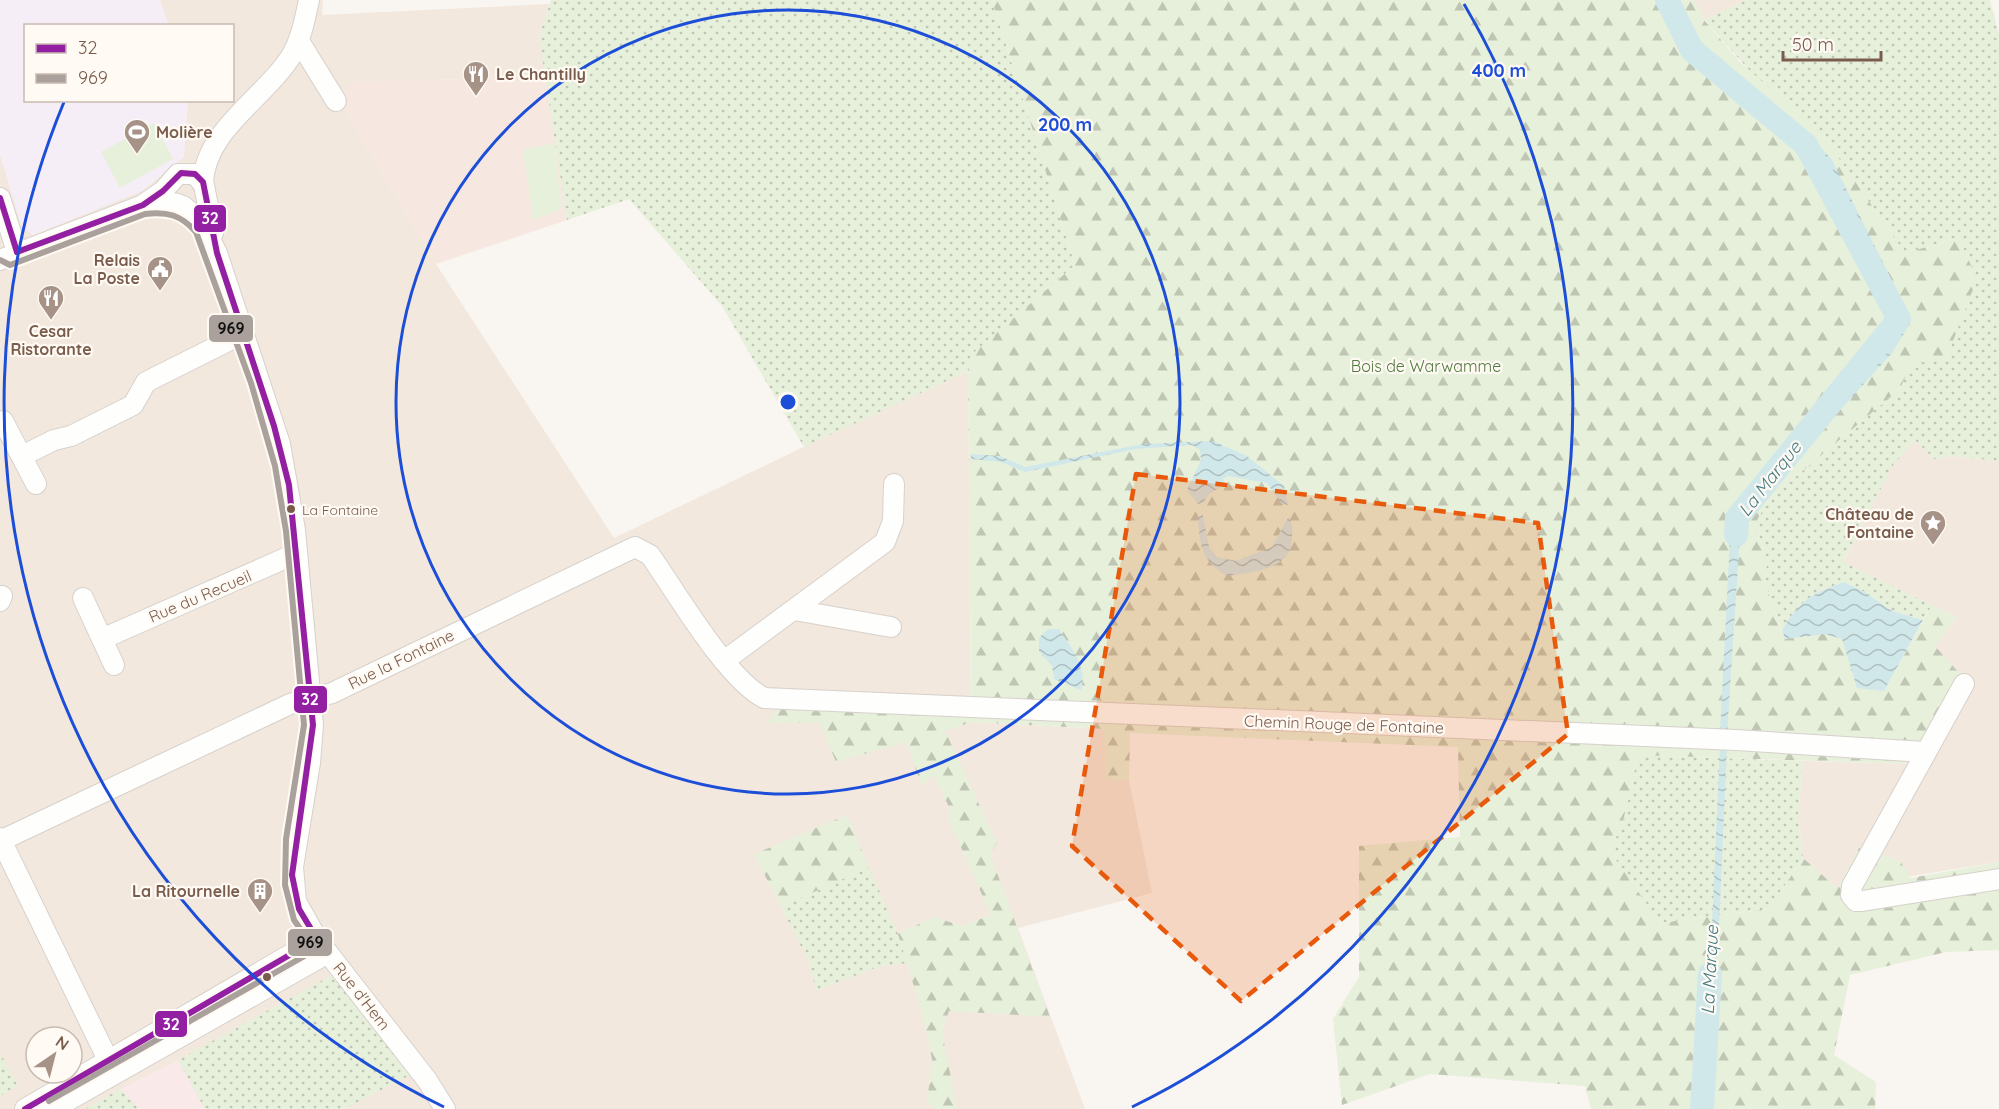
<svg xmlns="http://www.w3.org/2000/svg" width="1999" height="1109" viewBox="0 0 1999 1109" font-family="Quicksand,sans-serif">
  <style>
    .residential { fill: #f2e8de; fill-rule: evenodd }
    .commercial { fill: #f6e8e1 }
    .education { fill: #f6eef6 }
    .medical { fill: #fae9e9 }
    .green { fill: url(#green-dots) }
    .forest { fill: url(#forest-firs) }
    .pitch { fill: #e7f0db }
    .water { fill: url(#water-waves) }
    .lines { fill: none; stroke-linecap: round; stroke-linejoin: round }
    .river { stroke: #d0e8ea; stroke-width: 24 }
    .minor-casing { stroke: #d7d1cb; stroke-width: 22 }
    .minor { stroke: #fefefd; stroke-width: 20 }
    .bus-1-casing { stroke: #fffaf3; stroke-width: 10 }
    .bus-2-casing { stroke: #fffaf3; stroke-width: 10 }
    .bus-1 { stroke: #9320a3; stroke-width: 6 }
    .bus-2 { stroke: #aba19c; stroke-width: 6 }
    .marked { fill: #e8590c; fill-opacity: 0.2; stroke: #e8590c; stroke-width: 4.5; stroke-dasharray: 12 8; stroke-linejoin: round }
    .ring { fill: none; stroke: #1d4ed8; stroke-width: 3 }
    .bus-dot { fill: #7a5c4d; stroke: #fffaf3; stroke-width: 2 }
    .labels { text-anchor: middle; stroke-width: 4.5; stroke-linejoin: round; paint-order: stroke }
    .bus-label { font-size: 14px; fill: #7a5c4d; stroke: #fffaf3; text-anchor: start }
    .poi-label { font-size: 16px; font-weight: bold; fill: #7a5c4d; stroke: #fffaf3; text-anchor: end }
    .park-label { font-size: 16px; fill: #537a41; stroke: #fffaf3 }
    .street-label { font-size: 16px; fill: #7a5c4d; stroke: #fffaf3 }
    .water-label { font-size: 18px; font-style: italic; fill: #437c86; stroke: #fffaf3 }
    .centre { fill: #1d4ed8; stroke: #fffaf3; stroke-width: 3 }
    .ring-label { font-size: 18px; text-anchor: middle; font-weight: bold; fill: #1d4ed8; stroke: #fffaf3; stroke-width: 4.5; stroke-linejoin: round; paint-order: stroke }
    .line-badge { stroke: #fffaf3; stroke-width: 2 }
    .badge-label { font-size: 16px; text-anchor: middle; font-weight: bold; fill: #fff }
    .pale-badge-label { font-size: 16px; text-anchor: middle; font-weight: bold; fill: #111 }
  </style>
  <defs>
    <pattern id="green-dots" width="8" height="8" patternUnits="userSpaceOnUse" patternTransform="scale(1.5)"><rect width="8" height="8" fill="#e7f0db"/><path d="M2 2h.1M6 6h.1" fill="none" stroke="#c0c6b4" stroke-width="1.8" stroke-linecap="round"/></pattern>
    <pattern id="forest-firs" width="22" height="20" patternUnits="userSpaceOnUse" patternTransform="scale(1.5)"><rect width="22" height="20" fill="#e7f0db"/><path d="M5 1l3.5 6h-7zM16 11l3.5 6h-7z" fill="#c0c6b4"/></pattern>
    <pattern id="water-waves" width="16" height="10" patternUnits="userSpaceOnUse" patternTransform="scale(1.5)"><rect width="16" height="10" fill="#d0e8ea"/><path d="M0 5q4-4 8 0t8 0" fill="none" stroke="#aebfc0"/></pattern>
  </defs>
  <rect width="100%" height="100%" fill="#f9f5f0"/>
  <g class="residential">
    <path d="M0 0H323L322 15 550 4 539 37 547 77 350 82V92L341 103 436 264 614 538 845 427 968 371 971 722 1105 729 1106 779 1129 780 1152 893 1018 928 1085 1109H0ZM26 26H232V100H26ZM36 1037H72V1073H36Z"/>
    <path d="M1694 0H1746L1704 20Z"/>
    <path d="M1915 440 1934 459 1953 456 1999 461V862L1837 888 1803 858 1798 817 1803 761 1909 764 1935 646 1957 617 1843 563 1893 464Z"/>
  </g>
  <path class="commercial" d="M547 77 567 220 436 264 341 103 350 92 349 82Z"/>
  <path class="education" d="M0 0H160L169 25 26 26V100L188 101 184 157 142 191 33 235 22 228 0 155Z"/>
  <path class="medical" d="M178 1060 205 1109H139L120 1089Z"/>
  <g class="green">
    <path d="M551 0H992L1075 265 971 355 968 371 804 447 722 306 629 199 567 220 539 37Z"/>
    <path d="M1746 0H1990L1999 34V461L1953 456 1934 459 1915 440 1893 465 1843 562 1932 605 1923 620 1892 611 1865 592 1844 582C1812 593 1799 601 1782 630L1765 583 1767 559 1754 526 1768 500 1900 389 1959 238 1905 253 1862 195 1704 20Z"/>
    <path d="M1638 755 1803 761 1798 817 1803 858 1769 909 1659 923 1609 850 1622 826Z"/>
    <path d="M869 867 898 934 908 963 877 967 816 991 809 962 781 907Z"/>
    <path d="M332 975 410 1075 345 1109H205L178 1060Z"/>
    <path d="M0 1053 18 1086 0 1096Z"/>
    <path d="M120 1089 139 1109H85Z"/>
  </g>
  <g class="forest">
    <path d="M992 0H1694L1704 20 1740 62 1822 134 1905 253 1959 238 1977 279 1946 359 1911 364 1900 389 1768 500 1754 526 1767 559 1765 583 1785 639 1825 633 1843 639 1884 691 1932 605 1957 617 1935 646 1960 674 1909 764 1638 755 1622 826 1609 850 1660 923 1769 909 1803 858 1837 888 1860 846 1900 861 1911 878 1999 862V950L1946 952 1850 975 1834 1055 1876 1082 1875 1109H1591L1585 1086 1430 1074 1342 1105 1333 1019 1359 977V846L1460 837 1458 747 1130 733 1129 780H1106L1104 729 971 722 945 731 997 843 990 854 1050 1017 949 1011 942 1032 957 1109H935L927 1103 932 1059 921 1010 898 934 934 917 962 926 991 915 947 816 950 809 934 776 921 784 906 742 836 762 820 722 768 723 786 691 971 702 968 371 971 355 1075 265Z"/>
    <path d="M847 815 869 867 781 907 754 854Z"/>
  </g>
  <g class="pitch">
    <path d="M154 123 173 159 120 188 101 152Z"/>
    <path d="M554 143 562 209 533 220 523 150Z"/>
  </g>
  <g class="water">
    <path d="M1668 0H1678C1696 58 1773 107 1819 145L1832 160 1910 317 1906 330 1892 353 1793 462 1751 495 1742 518 1740 536 1727 734 1720 733 1730 538 1738 509 1746 496 1887 344 1900 319V310L1814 152 1699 55Z"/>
    <path d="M1213 441 1247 456 1284 486 1288 505 1282 504 1267 483 1228 476 1223 479 1224 485 1209 494 1203 503 1198 504 1187 490 1201 460 1200 450 1192 445 1135 449 1025 472 1001 462 971 459V454L1000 456 1025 467 1143 444Z"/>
    <path d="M1203 515 1209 547 1217 557 1236 561 1272 547 1289 516C1293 524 1292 531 1292 539 1291 571 1251 572 1227 576 1200 560 1200 545 1198 516Z"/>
    <path d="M1844 582 1865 592 1892 611 1923 620 1884 691 1857 688 1842 639 1825 634 1785 639 1782 630C1799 601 1812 593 1844 582Z"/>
    <path d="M1048 629H1059C1071 647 1088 668 1081 690L1054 679 1052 666 1039 651V638Z"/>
    <path d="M1720 744H1727L1711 1109H1704Z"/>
  </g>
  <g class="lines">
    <g class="river">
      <path d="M1667 0 1692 50 1806 145 1899 319 1737 518 1736 535"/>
      <path d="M1702 1109 1710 974"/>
    </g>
    <g class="minor-casing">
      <g id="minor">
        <path d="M299 41 336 101"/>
        <path d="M203 182C206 128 267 97 293 53 302 36 305 18 309 0"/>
        <path d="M0 198 17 252"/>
        <path d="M144 204 163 191 178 174H195L204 185 213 233"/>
        <path d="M183 206 200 220 217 253 280 444 295 530 313 725 310 763 293 867 296 901 317 939 427 1080 445 1109"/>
        <path d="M0 260 143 205 163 202 178 204"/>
        <path d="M3 421 36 484"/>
        <path d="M22 456 54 440 71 436 133 405 146 382 244 333"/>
        <path d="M83 598 114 665"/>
        <path d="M0 601 2 596"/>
        <path d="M794 610 891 627"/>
        <path d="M102 639 297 553"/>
        <path d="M724 661 885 542 893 521 894 484"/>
        <path d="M1964 684 1852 886 1851 895 1856 901H1862L1999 879"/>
        <path d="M0 838 113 1070"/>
        <path d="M0 841 290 704 332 693 635 547 650 555C676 592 726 678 764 698L1736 740 1925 752"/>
        <path d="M25 1109 317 939"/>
        <path d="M53 1109 328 953"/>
      </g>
    </g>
    <use href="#minor" class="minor"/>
    <g class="bus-1-casing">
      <g id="bus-1">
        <path d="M0 198 17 252"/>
        <path d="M17 252 143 205 163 191 181 173 195 174 203 182 217 253 274 426 289 485 313 725 292 875 299 909 317 939"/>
        <path d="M25 1109 317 939"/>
      </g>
    </g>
    <g class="bus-2-casing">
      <path id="bus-2" d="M0 260 10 265 145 214C167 211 181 215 196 232L251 383 275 466 286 531 304 725 286 839 285 885 294 920 315 950 49 1101"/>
    </g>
    <use href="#bus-1" class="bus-1"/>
    <use href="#bus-2" class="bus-2"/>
  </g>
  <path class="marked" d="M1136 474 1538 523 1568 734 1241 1001 1072 846Z"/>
  <g class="ring">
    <circle cx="788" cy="402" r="392"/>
    <path d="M444 1107A784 784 0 0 1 64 102M1464 4A784 784 0 0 1 1132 1107"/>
  </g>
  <defs>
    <g id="restaurant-pin" transform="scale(1.35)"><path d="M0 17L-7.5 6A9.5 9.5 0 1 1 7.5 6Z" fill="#a69286" stroke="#fffaf3"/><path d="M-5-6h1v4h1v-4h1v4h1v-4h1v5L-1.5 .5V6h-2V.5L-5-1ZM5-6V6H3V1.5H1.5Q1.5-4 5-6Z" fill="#fff"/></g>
    <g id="stadium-pin" transform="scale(1.35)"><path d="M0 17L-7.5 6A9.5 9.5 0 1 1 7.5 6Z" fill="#a69286" stroke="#fffaf3"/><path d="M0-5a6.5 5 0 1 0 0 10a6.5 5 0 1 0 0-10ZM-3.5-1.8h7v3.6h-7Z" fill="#fff"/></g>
    <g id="civic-pin" transform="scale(1.35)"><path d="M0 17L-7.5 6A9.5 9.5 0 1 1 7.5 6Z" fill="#a69286" stroke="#fffaf3"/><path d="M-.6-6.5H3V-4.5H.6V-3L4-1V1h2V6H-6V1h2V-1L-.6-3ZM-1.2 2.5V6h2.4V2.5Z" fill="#fff"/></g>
    <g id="sight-pin" transform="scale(1.35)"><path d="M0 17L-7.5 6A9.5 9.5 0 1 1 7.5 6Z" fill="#a69286" stroke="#fffaf3"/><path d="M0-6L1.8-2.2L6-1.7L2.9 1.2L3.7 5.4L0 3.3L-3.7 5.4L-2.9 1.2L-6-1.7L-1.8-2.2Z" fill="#fff"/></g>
    <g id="building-pin" transform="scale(1.35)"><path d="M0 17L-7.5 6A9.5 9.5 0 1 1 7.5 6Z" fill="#a69286" stroke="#fffaf3"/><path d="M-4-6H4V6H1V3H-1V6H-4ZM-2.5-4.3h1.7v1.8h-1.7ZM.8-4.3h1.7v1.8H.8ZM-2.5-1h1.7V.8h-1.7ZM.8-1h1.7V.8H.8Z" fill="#fff"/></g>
  </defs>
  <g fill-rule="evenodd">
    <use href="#restaurant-pin" x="476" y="74"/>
    <use href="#stadium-pin" x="137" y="132"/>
    <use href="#civic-pin" x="160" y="269"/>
    <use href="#restaurant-pin" x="51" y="298"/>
    <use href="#sight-pin" x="1933" y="523"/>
    <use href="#building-pin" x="260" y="891"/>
  </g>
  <g class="bus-dot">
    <circle cx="291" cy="509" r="5"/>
    <circle cx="267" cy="977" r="5"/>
  </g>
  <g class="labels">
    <g class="bus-label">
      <text x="302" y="515">La Fontaine</text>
    </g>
    <g class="poi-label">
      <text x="496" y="80" text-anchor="start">Le Chantilly</text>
      <text x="156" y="138" text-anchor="start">Molière</text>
      <text x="140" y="266">Relais<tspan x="140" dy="18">La Poste</tspan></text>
      <text x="51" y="337" text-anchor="middle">Cesar<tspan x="51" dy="18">Ristorante</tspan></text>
      <text x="1914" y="520">Château de<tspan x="1914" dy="18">Fontaine</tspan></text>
      <text x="240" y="897">La Ritournelle</text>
    </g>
    <g class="park-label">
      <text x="1426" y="372">Bois de Warwamme</text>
    </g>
    <g class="street-label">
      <text transform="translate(200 596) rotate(-23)" y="6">Rue du Recueil</text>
      <text transform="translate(401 659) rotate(-26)" y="6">Rue la Fontaine</text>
      <text transform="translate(1344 724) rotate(2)" y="6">Chemin Rouge de Fontaine</text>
      <text transform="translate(362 996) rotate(52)" y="6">Rue d'Hem</text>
    </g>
    <g class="water-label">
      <text transform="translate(1770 479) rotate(-52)" y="6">La Marque</text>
      <text transform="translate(1710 970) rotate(-87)" y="6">La Marque</text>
    </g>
  </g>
  <circle cx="788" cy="402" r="9" class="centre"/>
  <g class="ring-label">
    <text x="1499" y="77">400 m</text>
    <text x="1065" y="131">200 m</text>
  </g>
  <g class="line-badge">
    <rect x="193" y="204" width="34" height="29" rx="6" fill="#9320a3"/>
    <rect x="208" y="314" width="46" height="29" rx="6" fill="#aba19c"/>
    <rect x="293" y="685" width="35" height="29" rx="6" fill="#9320a3"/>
    <rect x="287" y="928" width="46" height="29" rx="6" fill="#aba19c"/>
    <rect x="154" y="1010" width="34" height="28" rx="6" fill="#9320a3"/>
  </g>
  <g class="badge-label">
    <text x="210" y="224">32</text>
    <text x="310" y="705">32</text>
    <text x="171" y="1030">32</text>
  </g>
  <g class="pale-badge-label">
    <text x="231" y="334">969</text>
    <text x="310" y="948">969</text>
  </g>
  <rect x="24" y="24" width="210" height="78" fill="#fffaf3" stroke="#cabbb1" stroke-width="1.5"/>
  <rect x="36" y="44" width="30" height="9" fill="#9320a3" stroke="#cabbb1" stroke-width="1.5"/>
  <text x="78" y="54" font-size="18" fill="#7a5c4d">32</text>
  <rect x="36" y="74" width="30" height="9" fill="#aba19c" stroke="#cabbb1" stroke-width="1.5"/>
  <text x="78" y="84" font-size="18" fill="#7a5c4d">969</text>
  <g transform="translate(54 1055) rotate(35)"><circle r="28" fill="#fffaf3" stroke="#cabbb1" stroke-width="1.5"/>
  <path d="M0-4.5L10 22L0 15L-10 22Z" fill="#a69286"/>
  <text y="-9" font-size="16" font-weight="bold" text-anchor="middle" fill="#7a5c4d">N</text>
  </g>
  <path d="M1783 51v9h98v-9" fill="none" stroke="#7a5c4d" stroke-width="3"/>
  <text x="1792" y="51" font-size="18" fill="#7a5c4d" stroke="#fffaf3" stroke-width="4.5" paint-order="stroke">50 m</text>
</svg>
